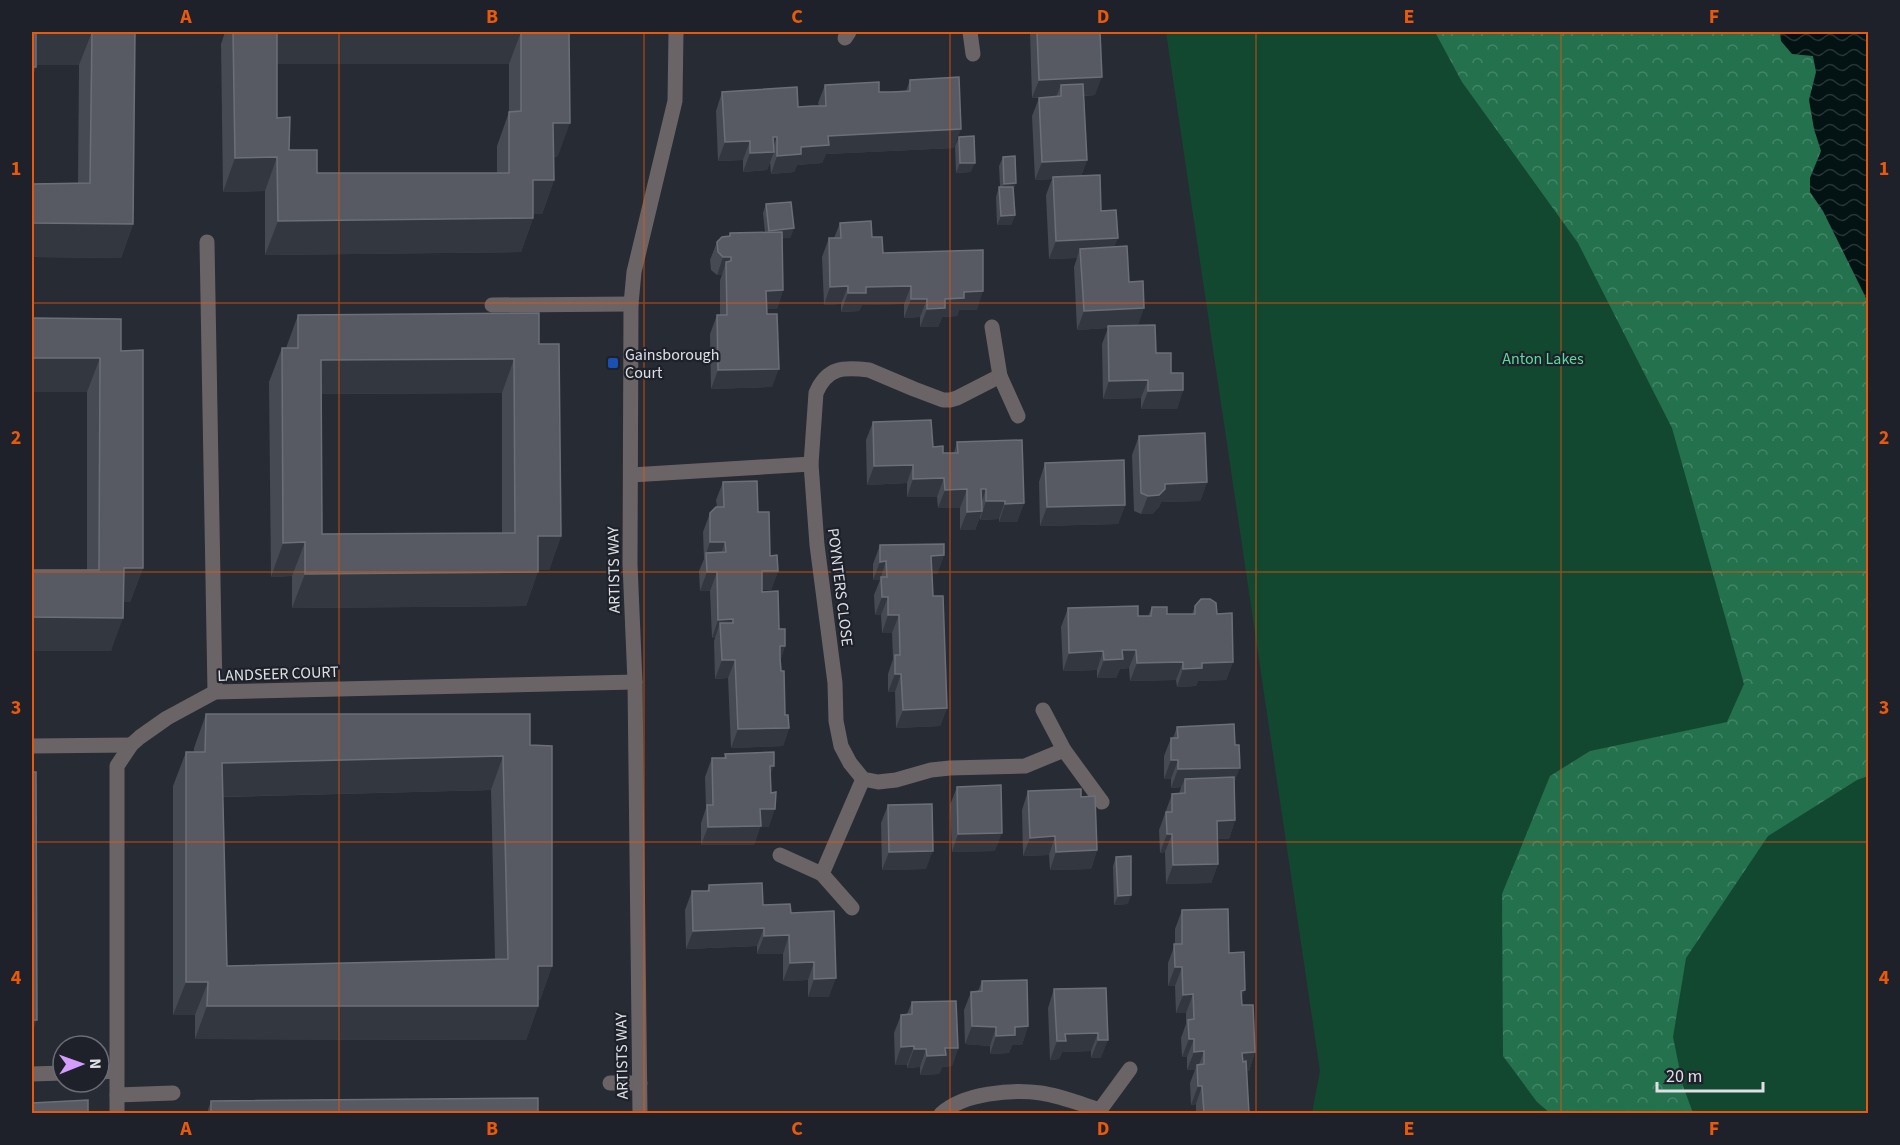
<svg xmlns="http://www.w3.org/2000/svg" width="1900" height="1145" viewBox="0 0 1900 1145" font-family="'Source Sans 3',sans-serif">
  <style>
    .green { fill: #134830 }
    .forest { fill: url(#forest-crowns) }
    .water { fill: url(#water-waves) }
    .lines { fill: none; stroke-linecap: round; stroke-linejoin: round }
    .service { stroke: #6a6466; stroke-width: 15 }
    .minor { stroke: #6a6466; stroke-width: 15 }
    .wall { fill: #464a53; fill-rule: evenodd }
    .shaded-wall { fill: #333740 }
    .building { fill: #575a63; stroke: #6c6f77; stroke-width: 1.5; fill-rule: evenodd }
    .grid { fill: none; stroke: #e8590c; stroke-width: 1.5; stroke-opacity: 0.55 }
    .transit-dot { fill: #1a4fb4; stroke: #1e2129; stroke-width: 2 }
    .labels { text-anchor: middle; stroke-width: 4.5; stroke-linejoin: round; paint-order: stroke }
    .poi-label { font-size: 16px; fill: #dee0e6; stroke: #1e2129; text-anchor: start }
    .park-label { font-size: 16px; fill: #58dda0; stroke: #1e2129 }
    .street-label { font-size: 16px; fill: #dee0e6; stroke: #1e2129 }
    .neatline { fill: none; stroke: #e8590c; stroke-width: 2 }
    .grid-label { font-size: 20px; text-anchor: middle; font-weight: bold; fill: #e8590c }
  </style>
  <defs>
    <pattern id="forest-crowns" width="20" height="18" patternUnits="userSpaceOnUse" patternTransform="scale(1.5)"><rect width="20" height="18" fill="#24714e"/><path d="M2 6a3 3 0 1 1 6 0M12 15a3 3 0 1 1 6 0" fill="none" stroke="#438568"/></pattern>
    <pattern id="water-waves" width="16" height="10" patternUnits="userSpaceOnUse" patternTransform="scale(1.5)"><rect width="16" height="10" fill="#031213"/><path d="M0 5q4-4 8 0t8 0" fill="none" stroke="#273435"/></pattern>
  </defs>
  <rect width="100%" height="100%" fill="#272b33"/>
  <path class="green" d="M1166 32H1868V1113H1312L1320 1071Z"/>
  <path class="forest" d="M1435 32H1868V776L1857 780 1768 836 1686 958 1673 1037 1683 1086 1693 1113H1550L1537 1102 1503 1056 1502 894 1550 776 1590 751 1727 722 1744 684 1672 428 1578 243 1462 82Z"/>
  <path class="water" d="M1780 32H1868V302L1823 211 1810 192V178L1821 151 1814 129 1809 100 1816 72 1813 56 1792 54 1781 41Z"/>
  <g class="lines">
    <g class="service">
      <path d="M492 305 631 304"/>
      <path d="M610 1083H640"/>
      <path d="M117 1095 173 1093"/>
    </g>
    <g class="minor">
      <path d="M970 32 973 54"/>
      <path d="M845 38 849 32"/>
      <path d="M207 242 215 692"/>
      <path d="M992 327 1000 376 957 398 950 400H943L914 389 869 370C843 367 827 367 816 393L811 464 817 545 835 683 836 721 841 746 850 763 863 779 878 782 896 780 931 770 950 768 1025 766 1064 750 1102 802"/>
      <path d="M1000 376 1018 416"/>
      <path d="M631 475 811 464"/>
      <path d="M1043 710 1064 750"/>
      <path d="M32 746 131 745"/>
      <path d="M780 855 822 874"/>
      <path d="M852 908 822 874 863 779"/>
      <path d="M99 1072 116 1071"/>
      <path d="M32 1074 63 1073"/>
      <path d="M117 1114V766L131 745 140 737 167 718 215 692 635 682"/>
      <path d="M640 1114 635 682 630 564 631 304 634 272 675 101 676 32"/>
      <path d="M941 1114C963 1093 1012 1089 1041 1093 1061 1096 1081 1104 1100 1110L1130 1069"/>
    </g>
  </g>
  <g class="wall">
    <path d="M32 32H135L133 224 121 258 32 257V184L78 183 79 65H36L32 80Z"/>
    <path d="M225 32H569L558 156 554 157V180L542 214H533V218L521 252 265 255V191L223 192 221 44ZM277 64H509V112L497 146V173H317L289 150 277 118Z"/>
    <path d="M1030 32H1100L1095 95 1084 96 1087 160 1081 176 1101 211 1129 282 1138 325 1156 353 1183 390 1177 409H1141V398L1103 399 1102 344 1108 328 1077 330 1074 267 1077 258 1049 259 1046 195 1052 179 1035 180 1032 116 1039 98H1032Z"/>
    <path d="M910 80 954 148 826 154 822 163 797 165 794 172 771 174 770 162 767 170 743 172V160L718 161 716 111 722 92 798 107 819 106 818 103 825 85 879 92 906 91Z"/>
    <path d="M959 137 971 172 956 173 955 146Z"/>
    <path d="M1003 157 1013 191 1015 215 1011 225H997L996 197 999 187H1000L999 166Z"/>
    <path d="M766 204 794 228 790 238H782L783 290 777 309H766L772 387 711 389 710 334 717 315H720V280L722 275H717L711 270 710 260 717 242 729 236 730 233H765L763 213Z"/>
    <path d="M840 223 872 237 883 253 977 310H959L957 316 942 317 938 327H920V317L904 318V304L862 305 859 311 841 312V304L824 305 822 257 829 238H834Z"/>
    <path d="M298 315 539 344 561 536 549 570H538L526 606 292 608V576L271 577 269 382 282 348H286ZM502 393V533L322 534 321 394Z"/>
    <path d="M32 318 121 351 143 568 130 602H123L111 651H32V558V570H87V392H32Z"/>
    <path d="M873 422 933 447 943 453H954L957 442 1024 503 1017 522H999V519L980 520V517L975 530H960V508H938L937 497H907V483L867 485 866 440Z"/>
    <path d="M1139 436 1207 482 1200 501 1161 502 1159 507 1152 514H1141L1134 511 1132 455Z"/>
    <path d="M1045 463 1125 505 1118 524 1040 526 1039 482Z"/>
    <path d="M723 482 758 512 770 556 778 571 771 590H762V592L779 629 785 646 780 661 785 715 789 728 783 746 731 748 728 678 715 679 714 641 715 638H712L710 591H700L699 571 704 559 703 532 710 513 717 507 716 500Z"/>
    <path d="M880 545 944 555 937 574H932L933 596 947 708 940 726 896 728 895 692H888V674L893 659 892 633H882L881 615H875L874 595 880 580H873V564Z"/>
    <path d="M1195 606 1217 614 1233 662 1226 680 1198 681 1196 686 1177 687 1176 680 1130 681 1129 668 1120 669 1116 678H1097V670L1063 671 1061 627 1068 608 1138 616H1148L1152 607 1167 614H1192Z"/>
    <path d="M206 714 530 745 552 966 540 1000H538V1006L526 1040 195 1039V1015H173V786L186 752H194V748ZM491 790 495 959 227 966 223 797Z"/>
    <path d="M1177 727 1234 783 1235 820 1229 839H1217L1218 864 1211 883 1166 884 1165 852 1160 853 1159 830 1172 794H1179L1181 787 1171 788V779H1164V756L1171 738H1173Z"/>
    <path d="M725 754 770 776 769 827H760L754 845H701V823L706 808 705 777 712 758H724Z"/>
    <path d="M957 787 995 851 952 852 950 805Z"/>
    <path d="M1028 791 1081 797 1097 850 1091 869 1050 870 1049 855 1023 856 1022 810Z"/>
    <path d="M888 805 926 869 882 870 881 823Z"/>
    <path d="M1116 857 1128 904 1114 905 1113 866Z"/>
    <path d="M709 885 763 905 791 913 829 997H808V980L783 981V954H757V946L686 949 685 910 692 891H707Z"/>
    <path d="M1182 910 1229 953 1241 1000 1242 1005 1255 1052 1249 1071H1247L1249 1113H1196V1104L1191 1105 1190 1083 1195 1070H1187V1057H1182L1181 1038 1186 1024V1013H1176L1175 986H1168V963L1175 944V929Z"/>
    <path d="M982 981 1028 1026 1022 1045H1012L1009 1053 990 1054V1046L965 1044 964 1010 971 992 978 991Z"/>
    <path d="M1106 988 1101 1058H1091V1051L1062 1052 1059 1059 1050 1060 1048 1008 1054 989Z"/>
    <path d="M912 1002 958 1048 952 1066 942 1067 939 1074 920 1075V1067L907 1068V1065H895L894 1033 901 1015 907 1014Z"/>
    <path d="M211 1101 538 1113H207Z"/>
  </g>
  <g class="shaded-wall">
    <path d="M36 32H92L79 65H32Z"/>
    <path d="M277 32H521L509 64H265Z"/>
    <path d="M32 67H36L32 80Z"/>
    <path d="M1102 77 1095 95 1061 97V85L1056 97 1032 98 1039 80Z"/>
    <path d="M553 123H570L558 156 541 157Z"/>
    <path d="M961 129 954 148 826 154 822 163 797 165 794 172 771 174 777 156 828 136Z"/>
    <path d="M773 137H777L771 152H774L767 170 743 172 750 153Z"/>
    <path d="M750 141 743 160 718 161 725 142Z"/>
    <path d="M277 157 265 191 223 192 235 158Z"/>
    <path d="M1087 160 1080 178 1053 177 1052 179 1035 180 1042 162Z"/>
    <path d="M960 163H975L971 172 956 173Z"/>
    <path d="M533 180H554L542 214H521Z"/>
    <path d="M1016 183 1013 193H1000L1004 184Z"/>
    <path d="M1015 215 1011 225H997L1001 216Z"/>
    <path d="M533 218 521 252 265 255 278 221Z"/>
    <path d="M32 223 133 224 121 258 32 257Z"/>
    <path d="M794 228 790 238 765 240 769 231Z"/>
    <path d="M1118 238 1111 256 1080 249 1077 258 1049 259 1056 241Z"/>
    <path d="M723 257H731L727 269 726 262 722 275H717Z"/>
    <path d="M848 286 841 304 824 305 830 287Z"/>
    <path d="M911 286 904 304 862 305 859 311 841 312 848 293 866 287Z"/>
    <path d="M783 290 777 309H759L766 291Z"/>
    <path d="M983 291 977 310H959L957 316 942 317 938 327H920L927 309 945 299 964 292Z"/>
    <path d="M911 299H927L920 317 904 318Z"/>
    <path d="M1144 308 1138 326H1108V328L1077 330 1084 311Z"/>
    <path d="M32 358H100L87 392H32Z"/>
    <path d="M514 359 502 393 309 394 321 360Z"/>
    <path d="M779 369 772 387 711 389 718 370Z"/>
    <path d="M1148 380 1141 398 1103 399 1109 381Z"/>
    <path d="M1183 390 1177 409H1141L1148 391Z"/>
    <path d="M913 465 907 483 867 485 874 466Z"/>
    <path d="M944 478 937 497H907L913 479Z"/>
    <path d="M1207 482 1200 501 1161 502 1159 507 1152 514H1141L1148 496 1165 484Z"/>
    <path d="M967 489 960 508H938L945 490Z"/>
    <path d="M981 489H986L980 507Z"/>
    <path d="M986 501H1005L999 519 980 520Z"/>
    <path d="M1024 503 1017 522H999L1005 504Z"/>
    <path d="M1125 505 1118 524 1040 526 1047 507Z"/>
    <path d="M982 511 975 530H960L967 512Z"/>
    <path d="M538 536H561L549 570H525Z"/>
    <path d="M305 542 292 576 271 577 283 543Z"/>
    <path d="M710 542H725L719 560 706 554Z"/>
    <path d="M944 555 937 574H925L931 556Z"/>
    <path d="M886 561 880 580H873L880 562Z"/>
    <path d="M124 568H143L130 602H111Z"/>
    <path d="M762 571H778L771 590H755Z"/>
    <path d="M538 572 526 606 292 608 305 574Z"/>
    <path d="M707 572H717L710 591H700Z"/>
    <path d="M882 597H888L881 615H875Z"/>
    <path d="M888 615H899L892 633H882Z"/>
    <path d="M32 617 123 618 111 651H32Z"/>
    <path d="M733 619 727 638 720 623 715 638H712L718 620Z"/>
    <path d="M780 646H785L779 664Z"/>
    <path d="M1122 650H1136L1129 668 1120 669 1116 678H1097L1104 660Z"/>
    <path d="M1103 651 1097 670 1063 671 1069 653Z"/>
    <path d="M722 660H735L728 678 715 679Z"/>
    <path d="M1183 662 1176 680 1130 681 1137 663Z"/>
    <path d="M1233 662 1226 680 1198 681 1196 686 1177 687 1183 669 1202 663Z"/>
    <path d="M895 674H901L895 692H888Z"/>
    <path d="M947 708 940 726 896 728 903 710Z"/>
    <path d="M789 728 783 746 731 748 738 729Z"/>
    <path d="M503 756 491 790 210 797 222 763Z"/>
    <path d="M1171 760H1178L1171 779H1164Z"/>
    <path d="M770 766H774L767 784Z"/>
    <path d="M1240 768 1233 786 1185 779 1181 787 1171 788 1178 769Z"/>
    <path d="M760 809H775L769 827H760L754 845H701L708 827Z"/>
    <path d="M1235 820 1229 839H1210L1217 821Z"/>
    <path d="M1002 833 995 851 952 852 958 834Z"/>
    <path d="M1167 834H1172L1165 852 1160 853Z"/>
    <path d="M1055 836 1049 855 1023 856 1030 838Z"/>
    <path d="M1097 850 1091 869 1050 870 1056 852Z"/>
    <path d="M933 851 926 869 882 870 889 852Z"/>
    <path d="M1218 864 1211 883 1166 884 1173 865Z"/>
    <path d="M1131 895 1128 904 1114 905 1118 896Z"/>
    <path d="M764 928 757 946 686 949 693 931Z"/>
    <path d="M789 935 783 954H757L764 936Z"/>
    <path d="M814 962 808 980 783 981 790 963Z"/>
    <path d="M538 966H552L540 1000H526Z"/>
    <path d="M1175 967H1182L1175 986H1168Z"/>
    <path d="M836 978 829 997H808L814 979Z"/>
    <path d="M186 982H208L195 1015H173Z"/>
    <path d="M1245 990 1238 1009 1241 991Z"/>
    <path d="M1193 994 1186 1013H1176L1183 995Z"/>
    <path d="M207 1006H538L526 1040 195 1039Z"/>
    <path d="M32 1020H37L32 1034Z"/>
    <path d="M972 1026 996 1027 990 1046 965 1044Z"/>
    <path d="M1028 1026 1022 1045H1012L1009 1053 990 1054 996 1036 1015 1027Z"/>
    <path d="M1098 1033 1091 1051 1062 1052 1059 1059 1050 1060 1057 1041 1065 1034Z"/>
    <path d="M1189 1039H1194L1187 1057H1182Z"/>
    <path d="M1098 1040H1108L1101 1058H1091Z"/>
    <path d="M914 1046 907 1065H895L901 1047Z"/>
    <path d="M945 1048H958L952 1066 942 1067 939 1074 920 1075 927 1056Z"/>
    <path d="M914 1049H926L920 1067 907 1068Z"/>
    <path d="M1204 1051 1197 1070V1065L1195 1070H1187L1194 1052Z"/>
    <path d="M1255 1052 1249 1071H1235L1242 1053Z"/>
    <path d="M1198 1086H1202L1196 1104 1191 1105Z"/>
  </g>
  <g class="building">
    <rect x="32" y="32" width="4" height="35"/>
    <path d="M92 32H135L133 224 32 223V184L90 183Z"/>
    <path d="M233 32H277V118L290 117 289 150H317V173H509V112L521 111V32H569L570 123H553L554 180H533V218L278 221 277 157 235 158Z"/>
    <path d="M1037 32H1100L1102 77 1039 80Z"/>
    <path d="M959 77 961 129 828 136 829 145 801 147V154L777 156V137H773L774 152 750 153V141L725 142 722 92 797 87 798 107 813 106H826L825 85 879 82V92H892L910 91V80Z"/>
    <path d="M1083 84 1087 160 1042 162 1039 98 1061 96V85Z"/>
    <path d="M974 136 975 163H960L959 137Z"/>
    <path d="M1015 156 1016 183 1004 184 1003 157Z"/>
    <path d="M1100 175 1101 211 1116 210 1118 238 1056 241 1053 177Z"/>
    <path d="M999 187H1013L1015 215 1001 216Z"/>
    <path d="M791 202 794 228 769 231 766 204Z"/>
    <path d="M871 221 872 237H882L883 253 983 250V291L964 292V298L945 299V308L927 309V299H911V286L866 287V293H848V286L830 287 829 238H841L840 223Z"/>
    <path d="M782 232 783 290 766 291 767 314H777L779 369 718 370 717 315H727L726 262 731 261V257H723L718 252 717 242 722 237 730 236V233Z"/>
    <path d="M1127 246 1129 282 1143 281 1144 308 1084 311 1080 249Z"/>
    <path d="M539 313V344H559L561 536H538V572L305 574V542L283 543 282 348H298V315ZM514 359 515 533 322 534 321 360Z"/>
    <path d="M32 318 121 319V351L143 350V568H124L123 618 32 617V558V570H99L100 358H32Z"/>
    <path d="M1155 325 1156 353H1171V373H1183V390L1148 391V380L1109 381 1108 326Z"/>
    <path d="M931 420 933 447 943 446V453H958L957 442 1022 440 1024 503 1005 504V501H986V489H981L982 511 967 512V489L945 490 944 478 913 479V465L874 466 873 422Z"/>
    <path d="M1205 433 1207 482 1165 484V489L1159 495 1148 496 1141 493 1139 436Z"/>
    <path d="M1124 460 1125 505 1047 507 1045 463Z"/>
    <path d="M757 481 758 512H769L770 556 777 555 778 571H762V592L778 591 779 629H785V646H780V658L781 671H784L785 715H788L789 728 738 729 735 660H722L720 623H733V619L718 620 717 572H707L706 553 726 552 725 542H710V513L716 507H724L723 482Z"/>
    <path d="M944 544V555L931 556 932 575 933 596H943L947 708 903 710 901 674H895V655H900L899 615H888V597H882L881 577H887L886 561 880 562V545Z"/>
    <path d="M1201 599H1210L1216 603 1217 614 1232 613 1233 662 1202 663V668L1183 669V662L1137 663 1136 650H1122L1123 659 1104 660 1103 651 1069 653 1068 608 1138 606V616H1151L1152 607H1167V614H1195V606Z"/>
    <path d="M206 714H530V745L552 746V966H538V1006H207L208 982H186V752H205ZM503 756 508 959 227 966 222 763Z"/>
    <path d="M1234 724 1235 745H1239L1240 768 1178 769V760H1171V738H1178L1177 727Z"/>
    <path d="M774 752V766H770L771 793 776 792 775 809H760L761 826 708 827 707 805H713L712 758H726L725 754Z"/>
    <path d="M32 772H36L37 1020H32Z"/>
    <path d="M1234 777 1235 820 1217 821 1218 864 1173 865 1172 834H1167L1166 812H1172V794L1185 793V779Z"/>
    <path d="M1001 785 1002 833 958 834 957 787Z"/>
    <path d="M1081 789V797L1095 796 1097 850 1056 852 1055 836 1030 838 1028 791Z"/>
    <path d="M932 804 933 851 889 852 888 805Z"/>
    <path d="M1131 856V895L1118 896 1116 857Z"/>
    <path d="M762 883 763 905 790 904 791 913 834 911 836 978 814 979V962L790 963 789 935 764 936V928L693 931 692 891H709V885Z"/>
    <path d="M1228 909 1229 953 1244 952 1245 990 1241 991 1242 1005H1253L1255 1052 1242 1053 1243 1062 1246 1061 1249 1113H1204L1202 1086H1198L1197 1065 1204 1064V1051L1194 1052V1039H1189L1188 1020 1194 1019 1193 994 1183 995 1182 967H1175L1174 944H1182V910Z"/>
    <path d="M1027 980 1028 1026 1015 1027V1035L996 1036V1027L972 1026 971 992 982 991V981Z"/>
    <path d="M1106 988 1108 1040H1098V1033L1065 1034 1066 1041H1057L1054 989Z"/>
    <path d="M956 1001 958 1048H945L946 1055 927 1056 926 1049H914V1046L901 1047V1015L912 1014V1002Z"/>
    <path d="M538 1098V1113H211V1101Z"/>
    <path d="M88 1100V1113H32V1103Z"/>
  </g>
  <path class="grid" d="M339 32V1114M644 32V1114M950 32V1114M1256 32V1114M1561 32V1114M32 303H1868M32 572H1868M32 842H1868"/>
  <rect class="transit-dot" x="607" y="357" width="12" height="12" rx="3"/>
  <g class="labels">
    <g class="poi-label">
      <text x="625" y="360">Gainsborough<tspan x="625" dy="18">Court</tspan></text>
    </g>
    <g class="park-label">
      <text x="1543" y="364">Anton Lakes</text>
    </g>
    <g class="street-label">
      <text transform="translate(613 570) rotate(-91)" y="6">ARTISTS WAY</text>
      <text transform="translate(841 587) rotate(83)" y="6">POYNTERS CLOSE</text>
      <text transform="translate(278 673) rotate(-2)" y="6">LANDSEER COURT</text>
      <text transform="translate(621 1056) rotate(-91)" y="6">ARTISTS WAY</text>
    </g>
  </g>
  <rect width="1900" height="1145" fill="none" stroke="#1e2129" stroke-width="66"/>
  <g transform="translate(81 1064) rotate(89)"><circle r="28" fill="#1e2129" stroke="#6b6d75" stroke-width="1.5"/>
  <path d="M0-4.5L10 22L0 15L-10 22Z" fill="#d49cfc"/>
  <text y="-9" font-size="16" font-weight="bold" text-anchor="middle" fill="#dee0e6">N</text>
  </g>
  <path d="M1657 1082v9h106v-9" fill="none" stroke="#dee0e6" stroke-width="3"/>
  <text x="1666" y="1082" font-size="18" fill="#dee0e6" stroke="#1e2129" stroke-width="4.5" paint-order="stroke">20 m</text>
  <rect x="33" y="33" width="1834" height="1079" class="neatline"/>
  <g class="grid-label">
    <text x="186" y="23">A</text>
    <text x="492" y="23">B</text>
    <text x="797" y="23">C</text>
    <text x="1103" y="23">D</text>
    <text x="1409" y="23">E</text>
    <text x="1714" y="23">F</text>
    <text x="16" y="175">1</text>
    <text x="1884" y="175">1</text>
    <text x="16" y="444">2</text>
    <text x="1884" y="444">2</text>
    <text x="16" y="714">3</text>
    <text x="1884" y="714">3</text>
    <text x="16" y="984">4</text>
    <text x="1884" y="984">4</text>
    <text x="186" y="1135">A</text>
    <text x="492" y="1135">B</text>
    <text x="797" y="1135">C</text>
    <text x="1103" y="1135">D</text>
    <text x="1409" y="1135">E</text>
    <text x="1714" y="1135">F</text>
  </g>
</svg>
